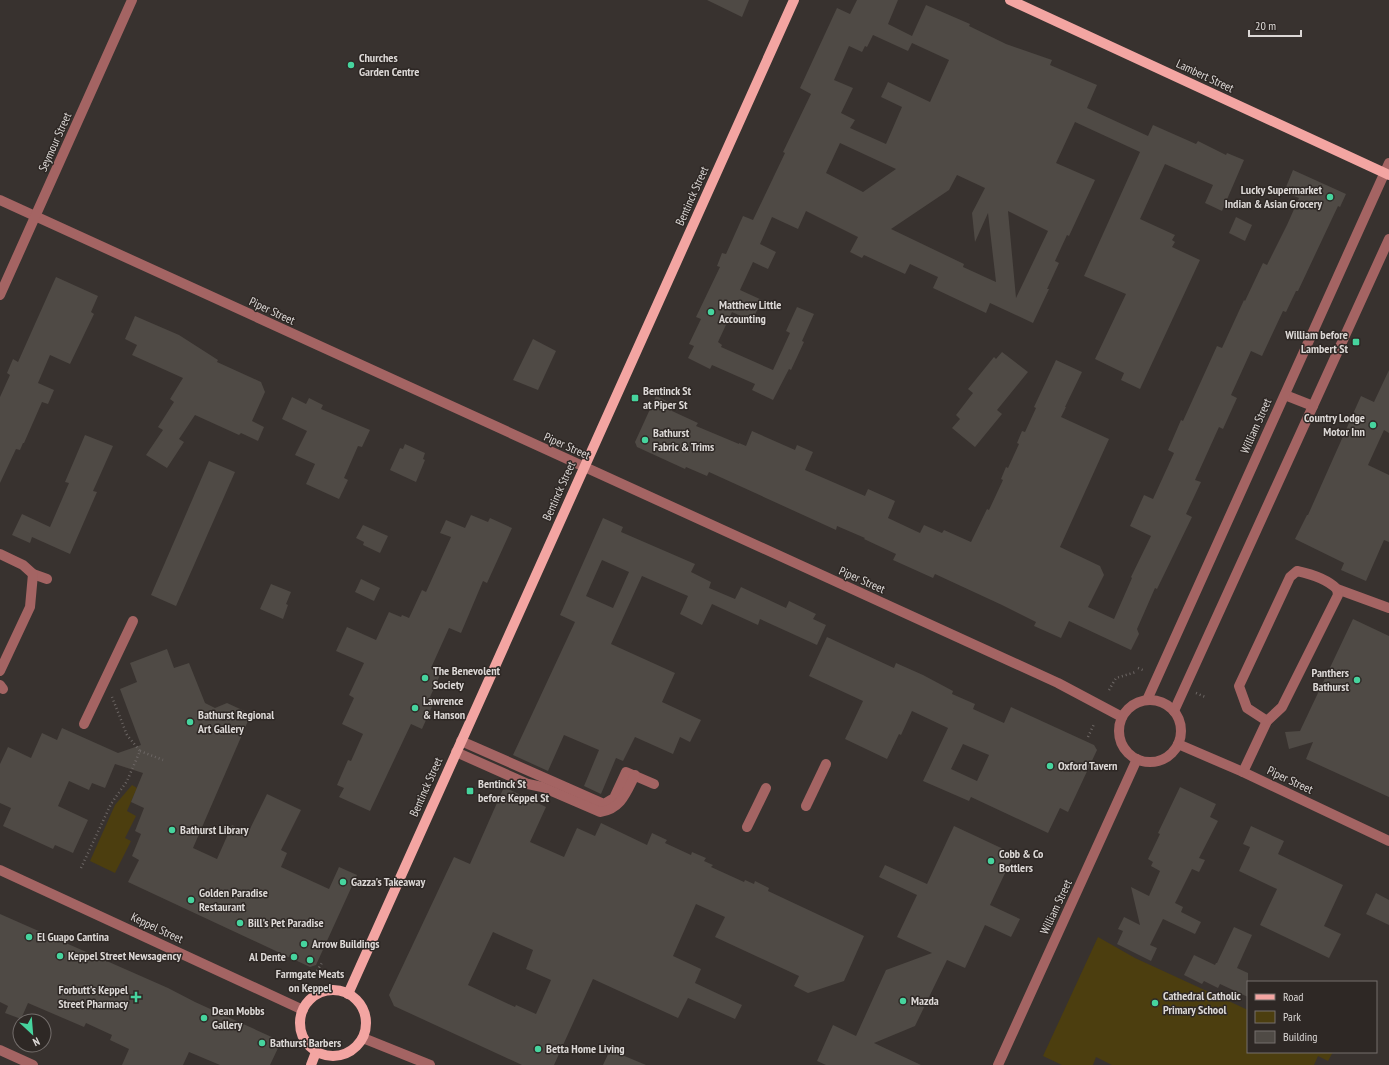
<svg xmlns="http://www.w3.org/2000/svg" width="1389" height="1065" viewBox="0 0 1389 1065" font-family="'PT Sans Narrow',sans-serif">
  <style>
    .green { fill: #4c3e0f }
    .building { fill: #4f4a45; fill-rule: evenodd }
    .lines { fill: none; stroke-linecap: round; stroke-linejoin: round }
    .path { stroke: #6c6664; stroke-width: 2.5; stroke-dasharray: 1 3; stroke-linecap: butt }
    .minor { stroke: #a46463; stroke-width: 10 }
    .major { stroke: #f3a5a2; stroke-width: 10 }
    .poi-dot { fill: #46d49e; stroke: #2e2825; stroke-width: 1.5 }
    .labels { text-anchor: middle; stroke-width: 3; stroke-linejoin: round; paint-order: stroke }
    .poi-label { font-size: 12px; font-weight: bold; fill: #dcd8d6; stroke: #2e2825; text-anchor: start }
    .street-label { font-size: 12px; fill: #dcd8d6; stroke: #2e2825 }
  </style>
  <rect width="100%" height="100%" fill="#38322f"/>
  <g class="green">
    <path d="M132 785 137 788 127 811 136 816 125 838 131 841 115 873 90 861 115 805Z"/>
    <path d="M1098 937 1135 958 1248 1010V1052H1333L1328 1061 1318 1056 1314 1065H1112L1096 1057 1093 1065H1062L1043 1056Z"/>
  </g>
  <g class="building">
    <path d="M707 0H749L742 17Z"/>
    <path d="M857 0H898L888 24 912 36 926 5 970 24 969 26 1006 44 1052 60 1050 65 1097 85 1087 108 1148 136 1153 125 1196 144 1198 141 1226 155 1227 153 1244 160 1222 211 1205 203 1213 185 1165 164 1140 219 1175 235 1172 240 1175 242 1172 247 1200 260 1140 389 1121 380 1124 373 1095 359 1126 294 1084 276 1140 152 1075 122 1056 163 1095 180 1069 236 1067 235 1055 261 1059 263 1047 289H1049L1033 323 990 303 986 313 933 288 938 277 910 264 905 274 864 255 862 258 850 252 858 237 806 211 798 229 772 217 760 244 776 252 768 269 753 262 740 290 762 300 752 321 732 312 718 342 722 345 721 347 773 370 790 333 786 331 797 307 814 314 802 341 804 342 791 370 789 369 773 400 752 390 755 384 712 365 710 369 688 358 694 346 689 344 701 319 696 317 720 267 717 266 722 253 726 254 743 216 753 220 785 153 783 152 811 94 800 88 837 8 850 14ZM873 35 908 51 912 43 949 60 930 102 888 82 881 97 902 107 886 144 850 128 855 120 841 113 853 88 834 80 849 46 862 52 865 46 867 47ZM840 143 896 169 863 192 826 173ZM957 175 985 188 972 213 975 242 988 213 996 282 963 267 964 264 891 229 949 190ZM1008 211 1048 231 1016 298Z"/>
    <path d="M1293 170 1346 194 1340 207 1338 206 1298 291H1296L1286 312 1283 311 1262 356 1251 351 1231 395 1237 398 1223 429 1219 427 1195 480 1201 482 1186 514 1192 517 1157 589 1155 588 1137 629 1139 634 1131 650 1069 621 1061 638 1034 626 1036 622 1002 605 935 574 933 578 893 560 896 554 864 539 865 538 837 526 836 530 709 472 707 476 686 467 685 469 637 447 635 442 656 396 675 405 672 411 698 423 696 426 739 444V443L746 446 752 431 795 450 797 445 813 452 805 470 865 496 868 489 895 501 888 518 920 533 924 525 942 533 944 530 971 542 987 509 989 510 1003 480 1001 479 1006 467 1008 468 1019 444 1017 443 1022 431 1025 432 1036 408 1034 407 1056 360 1082 372 1065 407H1066L1061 417 1109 439 1060 547 1100 566 1104 575 1088 607 1114 619 1132 578 1131 577 1151 536 1130 526 1144 495 1153 499 1174 453 1168 450 1181 420 1183 421 1217 346 1222 348 1244 300 1245 301 1263 263 1267 265 1287 225 1299 198 1284 192Z"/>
    <path d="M1236 217 1252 225 1245 241 1229 233Z"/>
    <path d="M56 277 98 296 91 312 94 314 70 364 50 355 38 383 54 390 48 404 42 402 24 443H23L20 450 16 449 0 483V397L10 375 7 373 13 359 18 362Z"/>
    <path d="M135 316 179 335 218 360 217 362 261 382 265 392 252 421 264 427 258 441 241 433 239 435 195 415 179 439 184 442 167 468 146 455 163 430 158 427 174 402 170 399 183 378 132 355 137 345 125 339Z"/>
    <path d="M533 339 556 351 538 390 513 380Z"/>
    <path d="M1002 352 1028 372 997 410 1002 414 975 447 952 428 960 419 956 415 973 393 968 389 994 357 996 359Z"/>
    <path d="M1389 370V433L1384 430 1368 465 1389 475V542L1384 540 1366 581 1341 570 1344 563 1295 539 1307 515H1308L1361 396 1374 402Z"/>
    <path d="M292 397 306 404 309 398 323 405 321 409 370 430 362 447 358 446 344 478 348 480 339 499 306 484 315 464 295 455 307 431 282 419Z"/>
    <path d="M85 435 113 446 93 491 97 492 70 554 32 537 30 543 12 535 22 514 50 527 69 483 65 482Z"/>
    <path d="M405 444 425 453 423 459 425 460 416 482 390 470 400 448 403 449Z"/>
    <path d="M209 461 235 472 176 606 151 595Z"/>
    <path d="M471 515 488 522 490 518 512 528 487 583 483 581 461 633 449 628 431 668 441 673 430 697 435 700 422 729 411 724 370 811 339 797 344 788 337 785 348 760 351 761 363 734 342 724 354 698 349 695 364 663 336 651 347 627 376 640 389 612 401 617 402 615 409 618 422 590 426 592 451 537 440 533 446 520 465 528Z"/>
    <path d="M603 518 623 527 621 532 695 564 691 572 711 582 709 588 735 599 741 587 786 608 789 601 816 614 813 619 826 625 817 645 760 619 758 625 712 604 702 625 680 614 688 596 642 576 611 644 675 673 662 702 701 720 690 742 680 737 673 754 635 737 623 761 616 758 601 794 584 786 599 750 564 735 548 771 513 755 575 622 560 615ZM602 560 629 572 613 608 586 596Z"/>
    <path d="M363 525 388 536 380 553 363 545 364 542 356 538Z"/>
    <path d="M361 579 380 588 374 601 355 592Z"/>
    <path d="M271 584 291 592 286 604 288 605 283 619 260 609Z"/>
    <path d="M1353 619 1389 636V797L1306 759 1313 742 1289 749 1285 732 1300 731Z"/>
    <path d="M827 637 894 668 896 663 923 675 953 691 952 694 975 704 973 709 1004 723 1011 707 1094 745 1097 750 1068 812 1060 808 1048 833 971 797 969 801 923 781 948 728 912 711 901 735 899 734 887 759 845 739 863 701 809 676ZM963 744 989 755 977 781 951 769Z"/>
    <path d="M167 649 174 668 189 663 205 703 215 708 227 703 251 714 193 848 217 859 232 825 248 833 267 794 301 810 281 850 287 853 281 867 329 889 339 867 357 875 316 965 310 967 128 882 139 860 132 856 141 834 135 831 144 808 131 802 143 773 115 764 105 788 92 783 89 790 69 781 58 806 88 820 73 853 55 845 53 849 3 826 11 808 0 803V764L8 747 31 758 42 733 57 740 62 728 118 753 141 745 120 689 137 682 130 663Z"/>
    <path d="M504 787 546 807 530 842 564 857 577 828 595 836 601 823 647 845 652 833 667 840 665 843 691 855 692 852 706 858 704 861 713 865 711 867 744 882 745 880 754 884 755 881 769 888 768 891 864 936 844 981 808 993 794 986 799 976 715 937 725 917 696 904 673 956 701 969 695 983 742 1005 735 1019 688 998 678 1018 593 979 554 1065H522L394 1006 389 995 454 857 470 864ZM493 932 533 950 526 969 551 980 536 1014 516 1005 515 1007 468 985Z"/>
    <path d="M1180 787 1216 804 1210 817 1218 821 1199 858 1205 860 1199 872 1192 869 1175 903 1183 907 1181 912 1201 922 1195 934 1163 919 1150 945 1157 948 1151 961 1117 944 1123 931 1118 929 1124 917 1140 925 1131 887 1149 896 1160 871 1151 866 1153 862 1148 859 1160 834 1158 833Z"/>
    <path d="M954 826 1014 854 990 905 1020 919 1011 937 985 925 965 968 947 960 915 1026 874 1043 921 1065H826L817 1061 833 1025 856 1036 886 970 932 953 897 937 917 895 879 877 885 865 927 884Z"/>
    <path d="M1251 826 1284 841 1278 854 1343 885 1324 926 1341 934 1329 958 1260 925 1277 889 1239 871 1250 847 1243 844Z"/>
    <path d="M1376 893 1389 900V925L1366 914Z"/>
    <path d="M0 914 168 988 195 1002 276 1039 279 1046 270 1065H220L189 1052 183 1065H122L129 1049 110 1040 112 1035 86 1023 84 1027 28 1003 21 1019 5 1013 8 1006 0 1002Z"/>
    <path d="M1234 927 1252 935 1237 968 1248 973V997L1220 984 1218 988 1204 981 1202 984 1184 975 1194 955 1215 965 1216 963H1217Z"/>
    <path d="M610 1050 646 1065H603Z"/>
  </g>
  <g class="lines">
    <g class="path">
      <path d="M1138 668 1145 671"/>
      <path d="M1109 690 1116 678 1136 672"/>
      <path d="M1196 693 1205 697"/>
      <path d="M1088 737 1094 724"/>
      <path d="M140 751 163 760"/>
      <path d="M81 868 111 804 127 781 140 751 127 735 112 697"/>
      <path d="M317 971 323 961"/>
    </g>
    <g class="minor">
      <path d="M0 200 1058 683 1122 717"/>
      <path d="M0 295 132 0"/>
      <path d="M1285 395 1313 406"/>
      <path d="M0 554 23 565 33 574 47 579"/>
      <path d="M0 671 30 607 33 574"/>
      <path d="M0 685 3 689"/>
      <circle cx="1150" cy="731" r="31"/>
      <path d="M1147 700 1389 163"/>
      <path d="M1174 711 1389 239"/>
      <path d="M1267 721 1247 708 1239 686 1290 577 1297 571C1311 574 1327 579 1337 589L1389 608"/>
      <path d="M84 724 133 621"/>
      <path d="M461 741 604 804 614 798 626 772 654 784"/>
      <path d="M1178 744 1243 772 1389 841"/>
      <path d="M456 752 528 784 542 787 600 812C621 809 626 793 635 775"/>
      <path d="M1243 772 1267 721 1282 707 1338 595 1337 589"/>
      <path d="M806 806 826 764"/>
      <path d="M747 827 766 788"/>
      <path d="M0 870 303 1010"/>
      <path d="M363 1038 430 1065"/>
      <path d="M0 1050 33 1065"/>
      <path d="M998 1065 1137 759"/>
    </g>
    <g class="major">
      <path d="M1010 0 1389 175"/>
      <circle cx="333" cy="1023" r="33"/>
      <path d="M348 994 794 0"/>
      <path d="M311 1065 316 1052"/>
    </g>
  </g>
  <g class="poi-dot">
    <circle cx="351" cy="65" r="4"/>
    <circle cx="1330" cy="197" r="4"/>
    <circle cx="711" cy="312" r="4"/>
    <rect x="1352" y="338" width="8" height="8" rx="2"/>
    <rect x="631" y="394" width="8" height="8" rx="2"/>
    <circle cx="1373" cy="425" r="4"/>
    <circle cx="645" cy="440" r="4"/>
    <circle cx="425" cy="678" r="4"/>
    <circle cx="1357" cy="680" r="4"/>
    <circle cx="415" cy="708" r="4"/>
    <circle cx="190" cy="722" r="4"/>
    <circle cx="1050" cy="766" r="4"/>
    <rect x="466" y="787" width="8" height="8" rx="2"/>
    <circle cx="172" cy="830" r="4"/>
    <circle cx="991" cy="861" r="4"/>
    <circle cx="343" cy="882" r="4"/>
    <circle cx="191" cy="900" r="4"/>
    <circle cx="240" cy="923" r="4"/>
    <circle cx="29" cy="937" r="4"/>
    <circle cx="304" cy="944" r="4"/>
    <circle cx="60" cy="956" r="4"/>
    <circle cx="294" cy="957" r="4"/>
    <circle cx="310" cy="960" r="4"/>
    <path d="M134 991h4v4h4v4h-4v4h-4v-4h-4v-4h4z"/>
    <circle cx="903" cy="1001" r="4"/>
    <circle cx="1155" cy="1003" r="4"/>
    <circle cx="204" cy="1018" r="4"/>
    <circle cx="262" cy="1043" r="4"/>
    <circle cx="538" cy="1049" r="4"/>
  </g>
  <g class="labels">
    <g class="poi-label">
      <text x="359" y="62">Churches<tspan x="359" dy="14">Garden Centre</tspan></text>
      <text x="1322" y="194" text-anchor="end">Lucky Supermarket<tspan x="1322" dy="14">Indian &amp; Asian Grocery</tspan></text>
      <text x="719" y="309">Matthew Little<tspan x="719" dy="14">Accounting</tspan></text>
      <text x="1348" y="339" text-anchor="end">William before<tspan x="1348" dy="14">Lambert St</tspan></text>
      <text x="643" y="395">Bentinck St<tspan x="643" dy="14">at Piper St</tspan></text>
      <text x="1365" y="422" text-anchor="end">Country Lodge<tspan x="1365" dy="14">Motor Inn</tspan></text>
      <text x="653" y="437">Bathurst<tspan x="653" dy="14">Fabric &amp; Trims</tspan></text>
      <text x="433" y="675">The Benevolent<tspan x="433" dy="14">Society</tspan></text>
      <text x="1349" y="677" text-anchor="end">Panthers<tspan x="1349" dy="14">Bathurst</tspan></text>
      <text x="423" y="705">Lawrence<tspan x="423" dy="14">&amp; Hanson</tspan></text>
      <text x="198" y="719">Bathurst Regional<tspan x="198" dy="14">Art Gallery</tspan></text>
      <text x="1058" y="770">Oxford Tavern</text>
      <text x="478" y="788">Bentinck St<tspan x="478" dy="14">before Keppel St</tspan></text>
      <text x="180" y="834">Bathurst Library</text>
      <text x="999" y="858">Cobb &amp; Co<tspan x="999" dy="14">Bottlers</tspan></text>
      <text x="351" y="886">Gazza's Takeaway</text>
      <text x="199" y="897">Golden Paradise<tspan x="199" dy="14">Restaurant</tspan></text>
      <text x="248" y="927">Bill's Pet Paradise</text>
      <text x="37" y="941">El Guapo Cantina</text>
      <text x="312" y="948">Arrow Buildings</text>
      <text x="68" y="960">Keppel Street Newsagency</text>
      <text x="286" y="961" text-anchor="end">Al Dente</text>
      <text x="310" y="978" text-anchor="middle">Farmgate Meats<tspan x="310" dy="14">on Keppel</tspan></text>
      <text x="128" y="994" text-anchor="end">Forbutt's Keppel<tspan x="128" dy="14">Street Pharmacy</tspan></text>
      <text x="1163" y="1000">Cathedral Catholic<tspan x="1163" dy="14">Primary School</tspan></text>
      <text x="911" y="1005">Mazda</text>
      <text x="212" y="1015">Dean Mobbs<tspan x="212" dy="14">Gallery</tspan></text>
      <text x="270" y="1047">Bathurst Barbers</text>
      <text x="546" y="1053">Betta Home Living</text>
    </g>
    <g class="street-label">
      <text transform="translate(1205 76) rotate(25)" y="4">Lambert Street</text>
      <text transform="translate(55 142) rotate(-66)" y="4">Seymour Street</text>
      <text transform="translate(692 196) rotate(-66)" y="4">Bentinck Street</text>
      <text transform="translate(272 311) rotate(25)" y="4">Piper Street</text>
      <text transform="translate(1256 426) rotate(-66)" y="4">William Street</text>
      <text transform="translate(567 446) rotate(24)" y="4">Piper Street</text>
      <text transform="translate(559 491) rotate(-66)" y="4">Bentinck Street</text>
      <text transform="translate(862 580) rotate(24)" y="4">Piper Street</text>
      <text transform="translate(1290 780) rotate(25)" y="4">Piper Street</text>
      <text transform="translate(426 787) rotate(-66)" y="4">Bentinck Street</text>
      <text transform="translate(1056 907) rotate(-65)" y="4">William Street</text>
      <text transform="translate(157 928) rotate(25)" y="4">Keppel Street</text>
    </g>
  </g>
  <rect x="1247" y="981" width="130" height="72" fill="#2e2825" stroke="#746e6c"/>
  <rect x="1255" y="994" width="20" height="6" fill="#f3a5a2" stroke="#746e6c"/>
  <text x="1283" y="1001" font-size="12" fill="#dcd8d6">Road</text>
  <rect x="1255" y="1011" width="20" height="12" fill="#4c3e0f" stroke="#746e6c"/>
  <text x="1283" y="1021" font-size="12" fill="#dcd8d6">Park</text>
  <rect x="1255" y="1031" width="20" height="12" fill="#4f4a45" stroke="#746e6c"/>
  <text x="1283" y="1041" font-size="12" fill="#dcd8d6">Building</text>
  <g transform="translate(32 1033) rotate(154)"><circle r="19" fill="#2e2825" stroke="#746e6c"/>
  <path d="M0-3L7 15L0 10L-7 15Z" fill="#46d49e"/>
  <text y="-6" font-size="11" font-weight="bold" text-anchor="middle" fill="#dcd8d6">N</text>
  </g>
  <path d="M1249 30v6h52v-6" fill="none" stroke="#dcd8d6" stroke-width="2"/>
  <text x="1255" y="30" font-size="12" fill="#dcd8d6" stroke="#2e2825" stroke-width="3" paint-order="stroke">20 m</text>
</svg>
